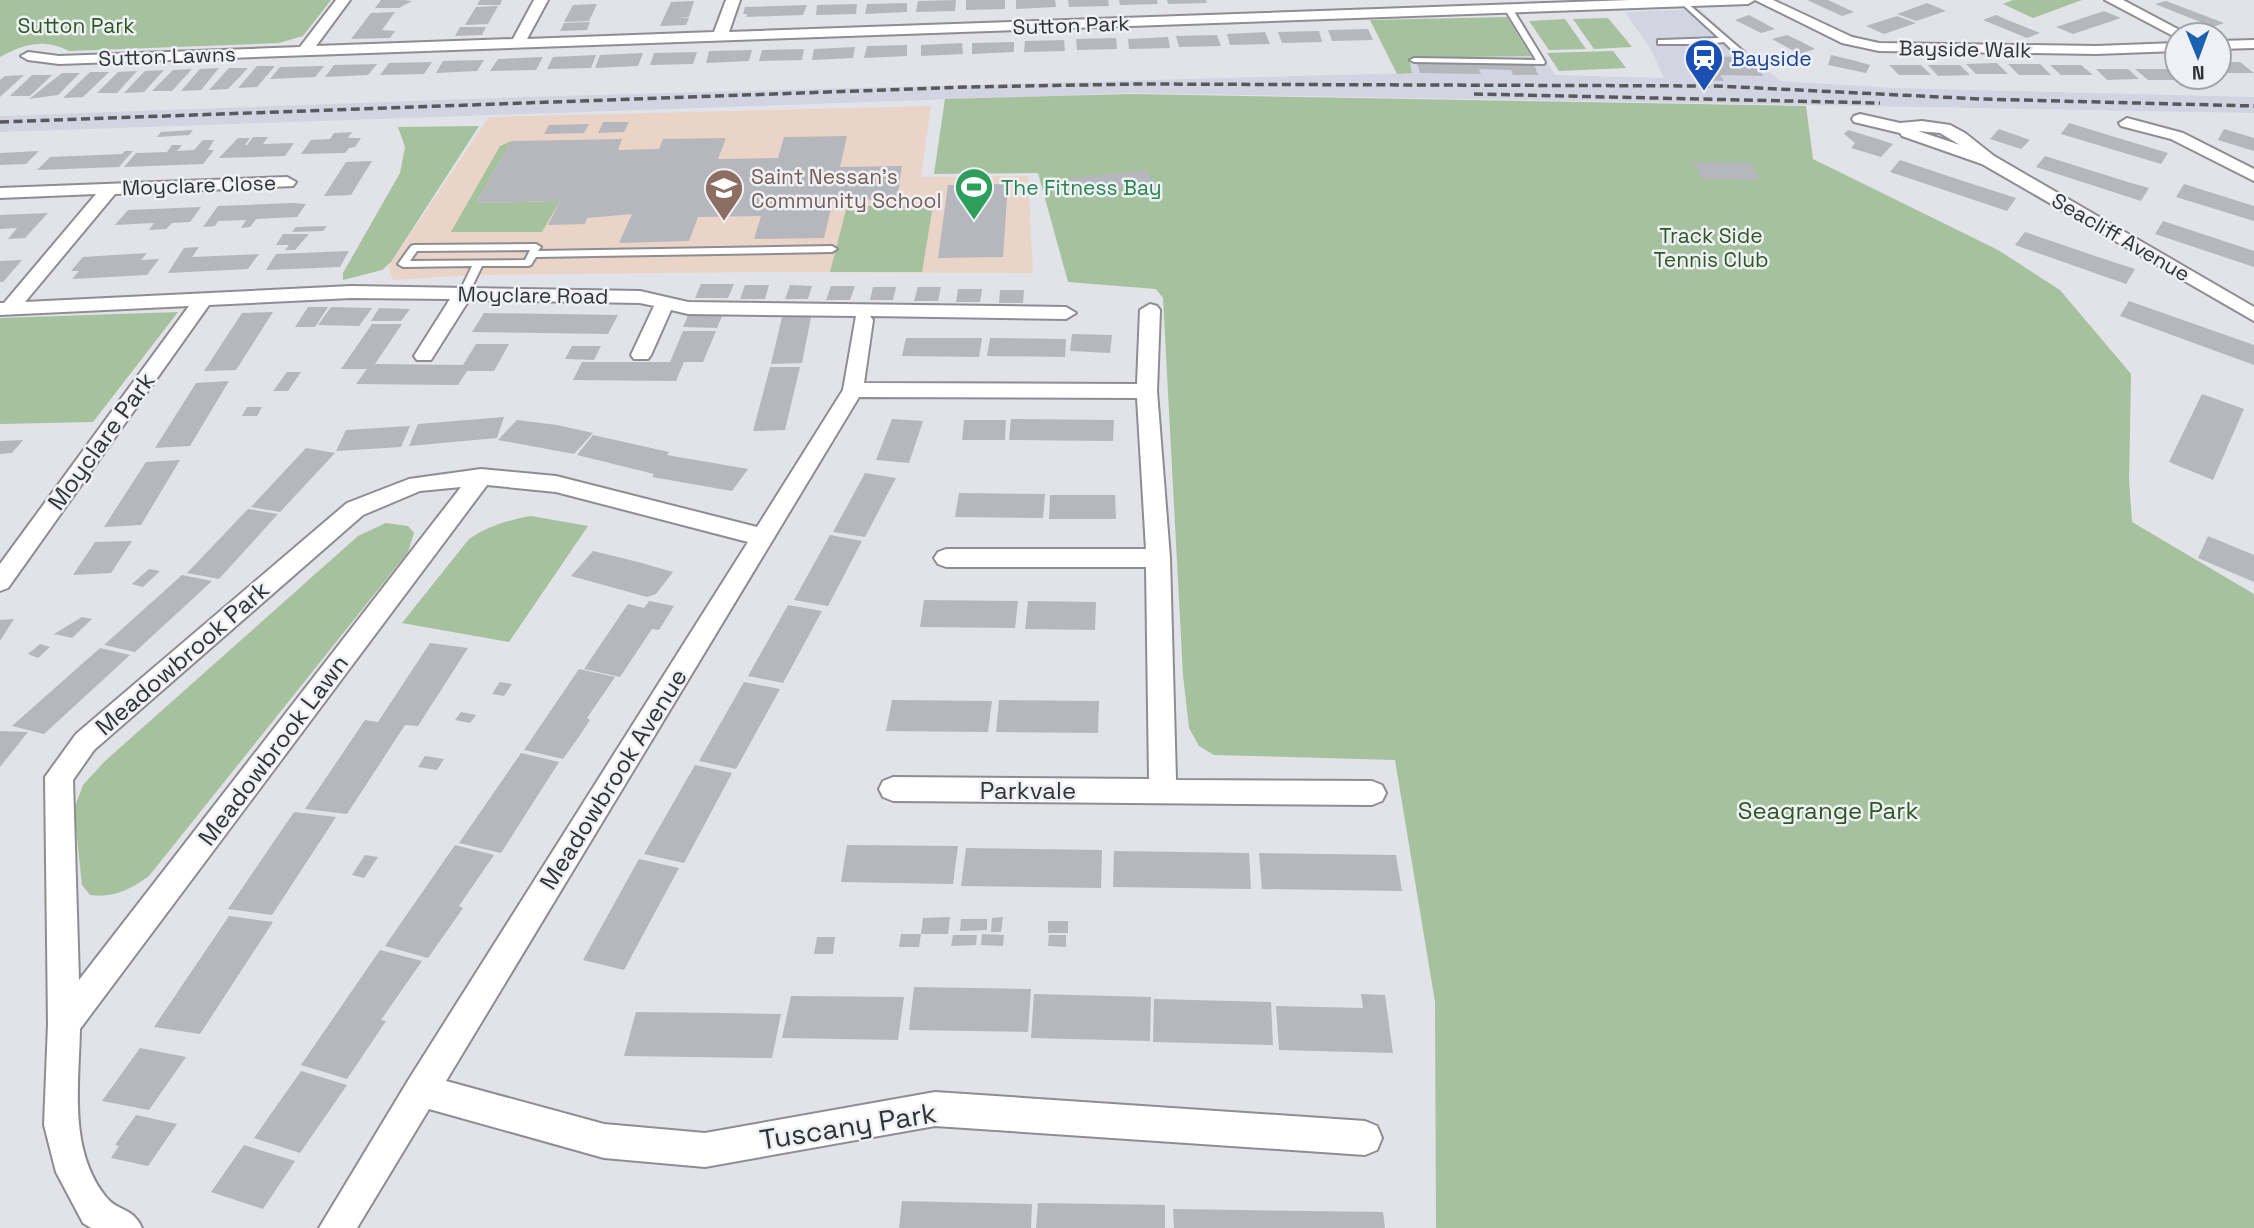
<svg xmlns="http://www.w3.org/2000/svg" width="2254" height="1228" viewBox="0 0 2254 1228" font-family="'Space Grotesk',sans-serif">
	<rect width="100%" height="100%" fill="#e2e2e9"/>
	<polygon fill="#d2d4e2" points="1699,9 1780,81 1894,88 2254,97 2254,113 1130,93 0,132 0,116 524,97 1412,73 1409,58 1531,56 1507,17 1518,16 1555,75 1664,78 1650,48 1625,12"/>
	<polygon fill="#ead4c8" points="931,106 921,177 1028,176 1033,273 762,272 471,275 393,280 388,267 489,117"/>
	<g fill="#a5c19e">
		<path d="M0 0H331L303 36 279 43 69 51C44 38 24 44 0 57Z"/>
		<polygon points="2013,0 2082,0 2033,18 2003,4"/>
		<polygon points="1507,17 1531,56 1409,58 1412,73 1397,74 1370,20"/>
		<polygon points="1608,18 1632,47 1594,49 1573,19"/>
		<polygon points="1565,19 1586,49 1549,50 1529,21"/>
		<polygon points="1613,51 1626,68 1559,71 1547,53"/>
		<polygon points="1132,94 1806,106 1813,159 1998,250 2060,290 2131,374 2129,480 2132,522 2254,594 2254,1228 1436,1228 1435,1002 1395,760 1214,755 1199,746 1189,728 1183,675 1163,298 1156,289 1068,282 1038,173 934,174 945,99"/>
		<polygon points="479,126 391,262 382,270 343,280 343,273 400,173 405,147 398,127"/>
		<polygon points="512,141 476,203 560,201 542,232 451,232 500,146"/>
		<polygon points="933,205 922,272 830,272 847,206"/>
		<polygon points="178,312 93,422 0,424 0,318"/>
		<path d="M531 516 588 526 509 642 402 623 469 539C489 526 508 520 531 516Z"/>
		<path d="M386 523 408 526 414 533 408 552 149 876C129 890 114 898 90 895L82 885 74 809 83 785 105 761 358 536Z"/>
	</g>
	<g fill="#b6b7bd">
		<polygon points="381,0 404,0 412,1 399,8 375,8"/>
		<polygon points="480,0 502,0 500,5 477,5"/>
		<polygon points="956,0 955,11 916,12 918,1"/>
		<polygon points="966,0 1005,0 1005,9 966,10"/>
		<polygon points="1016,0 1055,0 1056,7 1016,9"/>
		<polygon points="1068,0 1108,0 1109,6 1069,7"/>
		<polygon points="1119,0 1157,0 1158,4 1120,5"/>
		<polygon points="1167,0 1206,0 1207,3 1168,4"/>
		<polygon points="1807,0 1828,0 1854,12 1842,16"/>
		<polygon points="694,1 689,17 678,17 689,18 686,25 660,26 671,2"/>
		<polygon points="2166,1 2224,23 2213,27 2155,4"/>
		<polygon points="907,3 907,12 865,14 867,4"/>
		<polygon points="1927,3 1946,11 1916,21 1897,14"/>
		<polygon points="597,4 589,21 564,22 573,5"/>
		<polygon points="857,4 856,14 816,15 817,5"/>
		<polygon points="807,5 803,15 746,17 747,14 743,14 745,7"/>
		<polygon points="498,6 488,24 465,25 476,7"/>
		<polygon points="2104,11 2121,18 2073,34 2056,27"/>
		<polygon points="395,12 382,30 395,31 390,38 351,39 371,13"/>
		<polygon points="1749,15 1775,29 1761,33 1735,20"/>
		<polygon points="1996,15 2010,21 2040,33 2027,38 1983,20"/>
		<polygon points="1897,16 1916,23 1884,34 1866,26"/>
		<polygon points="590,22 587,30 560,31 564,23"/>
		<polygon points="460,27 486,27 482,35 455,36"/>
		<polygon points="1368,29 1373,40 1332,41 1328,30"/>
		<polygon points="1319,31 1322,42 1282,43 1278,32"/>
		<polygon points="1265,32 1270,44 1230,45 1227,34"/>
		<polygon points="1217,35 1221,46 1179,47 1176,36"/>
		<polygon points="1787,35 1802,42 1815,49 1799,54 1772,39"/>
		<polygon points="1168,37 1170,48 1129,49 1128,39"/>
		<polygon points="1116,38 1117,49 1077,50 1076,39"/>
		<polygon points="1064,40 1065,51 1024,52 1025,41"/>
		<polygon points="1014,42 1014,52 972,54 972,43"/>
		<polygon points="962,43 963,54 921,56 921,45"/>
		<polygon points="907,45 907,56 864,58 867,46"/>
		<polygon points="855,47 853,58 812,60 814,49"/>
		<polygon points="804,49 802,60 759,61 762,50"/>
		<polygon points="752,50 749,61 706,63 709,51"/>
		<polygon points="697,52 693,64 650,65 654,53"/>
		<polygon points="643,53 638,66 595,68 600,55"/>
		<polygon points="596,55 591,68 547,69 553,57"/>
		<polygon points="1698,55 1752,58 1763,76 1720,75 1724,81 1699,80 1685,56"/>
		<polygon points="1831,55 1852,60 1870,65 1866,73 1828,65"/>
		<polygon points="543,57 536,70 490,71 498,59"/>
		<polygon points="484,60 477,71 436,73 443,61"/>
		<polygon points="432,62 424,74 380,75 389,63"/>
		<polygon points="2219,62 2240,62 2254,73 2221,73"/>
		<polygon points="1417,63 1534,64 1538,75 1513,75 1511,70 1479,69 1481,74 1420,73"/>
		<polygon points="1997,63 2008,74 1976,74 1966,64"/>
		<polygon points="377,64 368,75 325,77 334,65"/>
		<polygon points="2008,64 2040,64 2051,75 2019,75"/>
		<polygon points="1889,65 1921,65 1931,75 1899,75"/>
		<polygon points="1928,65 1960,65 1970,75 1938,76"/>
		<polygon points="2050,65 2081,65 2093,75 2061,75"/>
		<polygon points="257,66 275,66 257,87 238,88"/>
		<polygon points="324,66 315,77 270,79 280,67"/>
		<polygon points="219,68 201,90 181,91 200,69"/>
		<polygon points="229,68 248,68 228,89 209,90"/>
		<polygon points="192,69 172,91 152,91 173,70"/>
		<polygon points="2096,69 2128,69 2139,79 2107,80"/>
		<polygon points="2135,69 2167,69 2180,80 2148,80"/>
		<polygon points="164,70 144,92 124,93 145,71"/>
		<polygon points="137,71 117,93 97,93 118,72"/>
		<polygon points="90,72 109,72 83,97 63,98"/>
		<polygon points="62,73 80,73 58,95 29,99"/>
		<polygon points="24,75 0,97 0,80 5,76"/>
		<polygon points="32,75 52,75 30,96 10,96"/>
		<polygon points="603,122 629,122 624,132 598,133"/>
		<polygon points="2069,123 2118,138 2168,153 2161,164 2061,134"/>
		<polygon points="589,124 584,133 544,134 549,125"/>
		<polygon points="1999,129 2016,135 2030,140 2021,149 1990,139"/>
		<polygon points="2224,129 2254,138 2254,151 2218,140"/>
		<polygon points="193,130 189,135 157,137 161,132"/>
		<polygon points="1848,130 1878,139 1893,144 1881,157 1851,148 1855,143 1844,134"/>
		<polygon points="352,132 348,138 361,138 355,147 349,148 345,153 301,154 311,140 330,139 334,133"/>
		<polygon points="847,136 840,167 902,166 897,199 833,200 824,238 754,239 761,216 698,217 689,241 619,243 632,214 587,218 585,224 548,225 560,201 476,203 512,141 622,139 618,150 659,149 663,139 726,138 718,159 778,158 784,137"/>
		<polygon points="253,137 268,137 263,144 294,143 285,156 219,158 238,138 250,138 245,145 247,145"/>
		<polygon points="203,140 214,140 208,150 214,150 203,164 124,167 136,153 167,152 172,145 182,145 177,151 194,150"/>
		<polygon points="39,151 26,164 0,165 0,153"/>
		<polygon points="125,151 133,151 119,167 37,170 50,157 122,154"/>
		<polygon points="2045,156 2131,183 2149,188 2141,201 2036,167"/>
		<polygon points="1900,160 1963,181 2016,198 2007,211 1890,172"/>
		<polygon points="372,161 351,195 324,196 346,162"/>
		<polygon points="1694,162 1750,163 1760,180 1702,179"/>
		<polygon points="1147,170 1153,184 1075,193 1070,178"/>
		<polygon points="1008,184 1003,257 938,258 948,185"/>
		<polygon points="2184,184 2254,206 2254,221 2176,197"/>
		<polygon points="293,203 306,204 297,217 256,219 250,227 241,228 246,220 218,221 215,226 203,227 218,206"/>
		<polygon points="201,207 190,222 172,223 166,229 149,230 154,223 115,225 128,210"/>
		<polygon points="48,213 25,238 8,239 17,228 0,229 0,215"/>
		<polygon points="2163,221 2254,251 2254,267 2155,234"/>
		<polygon points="327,226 323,231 292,232 296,227"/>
		<polygon points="2025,232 2098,257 2135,269 2126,284 2015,245"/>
		<polygon points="283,234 309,234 295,250 285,250 289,245 276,245"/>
		<polygon points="199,247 192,257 259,254 248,269 168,273 184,248"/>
		<polygon points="349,251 340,267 266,270 276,254"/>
		<polygon points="147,253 141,260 159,259 147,275 72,279 79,271 71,271 83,257"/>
		<polygon points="22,260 3,282 0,282 0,261"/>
		<polygon points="701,284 734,284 728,298 695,298"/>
		<polygon points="745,285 769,285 765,299 740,299"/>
		<polygon points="790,285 812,286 808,299 785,299"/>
		<polygon points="831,286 855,286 850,300 826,300"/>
		<polygon points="873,287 896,287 893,300 870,300"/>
		<polygon points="918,287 941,287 938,301 914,301"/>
		<polygon points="958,289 982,289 980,302 956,302"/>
		<polygon points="1000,290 1024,290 1023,303 999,303"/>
		<polygon points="2129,301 2254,345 2254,365 2120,316"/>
		<polygon points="308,307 328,307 315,327 295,327"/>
		<polygon points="331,307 372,308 359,326 318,325"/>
		<polygon points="379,308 410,309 401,321 371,321"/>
		<polygon points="273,312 236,370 204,371 242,313"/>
		<polygon points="484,313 618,315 608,334 472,332"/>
		<polygon points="689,313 723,314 717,328 683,327"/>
		<polygon points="782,317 811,317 802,363 771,364"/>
		<polygon points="372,324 402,324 375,364 463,365 476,344 509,344 494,371 467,371 458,385 356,384 367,369 341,369"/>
		<polygon points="683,331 716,331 703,362 684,362 676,381 573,380 582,362 670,362"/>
		<polygon points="1072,334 1112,335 1110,353 1070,351"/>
		<polygon points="906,338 982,338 979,357 902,356"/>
		<polygon points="990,338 1066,339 1065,357 987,356"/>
		<polygon points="572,346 601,346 594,360 565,359"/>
		<polygon points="770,367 800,367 785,430 753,431"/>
		<polygon points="287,372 301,372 288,391 273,391"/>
		<polygon points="229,381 190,446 155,448 196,383"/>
		<polygon points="2202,394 2244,409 2213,480 2169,462"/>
		<polygon points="247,407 262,407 257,416 242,416"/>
		<polygon points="504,417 497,438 409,446 418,424"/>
		<polygon points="892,419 923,421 909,463 876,460"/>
		<polygon points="1011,419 1114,420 1113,441 1009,440"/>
		<polygon points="517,420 557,425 593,433 574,454 498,440"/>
		<polygon points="964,420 1006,420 1005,440 962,440"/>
		<polygon points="410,426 401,447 336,451 346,430"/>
		<polygon points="593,435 669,452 667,455 748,469 732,491 652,477 654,474 577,455"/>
		<polygon points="23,440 12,453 0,454 0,441"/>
		<polygon points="306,448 335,453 280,512 251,507"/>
		<polygon points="180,460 141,525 104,527 146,462"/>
		<polygon points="865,473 896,478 865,537 833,532"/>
		<polygon points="959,493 1045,494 1043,518 955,517"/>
		<polygon points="1050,495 1115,495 1116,519 1049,519"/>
		<polygon points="248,509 278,514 219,579 187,573"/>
		<polygon points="830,535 862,541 828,606 794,600"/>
		<polygon points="2208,536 2254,555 2254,582 2198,558"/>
		<polygon points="132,541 111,573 73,575 95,542"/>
		<polygon points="593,551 638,562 673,572 656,594 647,597 571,576"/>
		<polygon points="149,569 160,571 143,587 132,584"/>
		<polygon points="182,575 212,581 135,652 104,645"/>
		<polygon points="924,600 1018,601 1015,628 920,627"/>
		<polygon points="649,601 674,606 659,630 652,629 620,677 584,669 628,604 644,608"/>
		<polygon points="1028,601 1096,602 1095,630 1025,629"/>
		<polygon points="788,605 822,611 783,683 748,676"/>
		<polygon points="82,617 92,619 72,638 54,634"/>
		<polygon points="14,619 0,641 0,620"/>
		<polygon points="430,643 468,648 418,726 405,725 347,814 305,809 365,720 378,722"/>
		<polygon points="40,644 50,647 38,658 28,654"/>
		<polygon points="100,648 130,655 44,734 12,726"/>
		<polygon points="579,669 615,677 587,718 590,720 578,738 563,759 524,750"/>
		<polygon points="500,682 512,684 504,696 492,694"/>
		<polygon points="744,682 780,689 736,769 699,761"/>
		<polygon points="892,700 992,701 988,732 886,731"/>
		<polygon points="999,700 1099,701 1098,733 996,732"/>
		<polygon points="461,712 476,715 470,723 455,720"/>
		<polygon points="0,731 28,732 0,767"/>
		<polygon points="521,753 559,762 501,853 459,843"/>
		<polygon points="425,756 444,759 437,770 418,767"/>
		<polygon points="695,765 732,773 684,863 644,854"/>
		<polygon points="294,812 336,817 272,915 228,909"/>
		<polygon points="455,845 494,855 459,906 463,908 428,958 385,946"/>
		<polygon points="847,845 958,846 953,884 841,882"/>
		<polygon points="966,848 1102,850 1101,888 961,886"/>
		<polygon points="1114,851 1249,853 1251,889 1113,887"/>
		<polygon points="1259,853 1396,855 1402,891 1262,889"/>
		<polygon points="365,855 378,857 364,878 352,875"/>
		<polygon points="639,859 679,868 624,970 583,960"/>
		<polygon points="229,916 273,922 200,1034 154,1027"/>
		<polygon points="950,917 948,934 921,934 923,918"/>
		<polygon points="1003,917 1001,932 991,932 992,918"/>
		<polygon points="961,919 987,919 987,930 960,931"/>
		<rect x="1048" y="921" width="20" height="12"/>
		<polygon points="901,934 921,934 919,947 899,947"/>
		<polygon points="982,934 1004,935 1003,946 981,945"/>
		<polygon points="953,935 977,935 976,945 951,946"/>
		<polygon points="1049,935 1066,935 1066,947 1048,946"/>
		<polygon points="817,937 835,937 833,954 814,954"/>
		<polygon points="380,950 422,961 381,1020 386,1021 347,1079 301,1065"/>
		<polygon points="914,987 1031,989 1028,1032 909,1030"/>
		<polygon points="1034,994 1151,997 1150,1041 1031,1038"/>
		<polygon points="1361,994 1385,995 1393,1053 1279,1050 1276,1006 1363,1008"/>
		<polygon points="791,996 904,997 898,1040 782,1038"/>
		<polygon points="1154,999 1271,1002 1273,1045 1153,1042"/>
		<polygon points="636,1012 726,1013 781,1014 772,1058 624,1056"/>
		<polygon points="140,1048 186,1057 149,1110 102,1101"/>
		<polygon points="301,1071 347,1085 300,1153 254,1138"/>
		<polygon points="136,1115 177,1124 148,1166 111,1158 119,1146 115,1145"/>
		<polygon points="244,1145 295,1161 263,1209 211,1192"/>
		<polygon points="902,1201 1032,1204 1031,1228 899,1228"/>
		<polygon points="1038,1203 1165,1205 1165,1228 1036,1228"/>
		<polygon points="1173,1209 1383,1212 1385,1228 1174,1228"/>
	</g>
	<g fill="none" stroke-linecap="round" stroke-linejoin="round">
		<g stroke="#8d8d93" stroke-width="4">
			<g id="lane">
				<polygon points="1682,2 1686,2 1744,52 1744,56 1738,56 1724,42 1706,44 1658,44 1658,40 1661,40 1719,38 1682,4"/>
				<polygon points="1508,6 1512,8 1545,62 1544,64 1414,62 1410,60 1414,58 1536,60 1504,8"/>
				<path d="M536 244 541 247 538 251 832 246 837 249 832 252 536 257 531 265 528 266H482L469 293 464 296 459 293 472 266 403 267 398 264 411 246 414 245ZM530 250 525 260 410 261 417 251Z"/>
			</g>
		</g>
		<g stroke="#8d8d93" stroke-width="4">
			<g id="street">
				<polygon points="336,0 350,0 316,46 513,39 534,0 548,0 527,39 714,32 726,0 740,0 729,32 1630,0 1755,0 1748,4 59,64 28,60 21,56 28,52 59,56 300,47"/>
				<polygon points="1755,0 1773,0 1852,37 1879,43 2096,46 2177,43 2177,51 2096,54 1879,51 1842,43"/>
				<polygon points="2105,0 2123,0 2189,35 2177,35 2177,38"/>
				<polygon points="2254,40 2254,48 2219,49 2219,41"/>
				<path d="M1860 114 1900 123 1922 121 1950 125 1965 133 1994 156 2254 307V321L1982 164 1902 136 1900 133 1854 122 1852 119 1854 116ZM1918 131 1940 133 1960 145Z"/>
				<polygon points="2127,118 2183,133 2254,169 2254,181 2171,139 2121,126 2119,123"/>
				<path d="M287 177 296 182 293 186 115 194 25 302 351 286 640 291 688 302 1066 307 1076 313 1066 319 870 316 873 320 864 383 1137 384 1140 310 1150 304 1157 306 1160 310 1157 391 1170 558 1176 780 1372 781 1382 785 1386 793 1382 801 1372 805 893 801 883 797 879 789 883 781 893 777 1149 779 1146 567H946L938 564 934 558 938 552 946 549H1146L1137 398 859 397 446 1081 604 1124 705 1133 935 1092 1365 1121 1377 1126 1382 1138 1377 1150 1365 1155 935 1126 705 1167 604 1158 429 1109 357 1228H319L409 1079 748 542 556 492 487 485 80 1029C79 1084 68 1150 106 1197 118 1212 133 1207 142 1228H91L83 1223 56 1172 44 1125 48 1024 45 777 76 734 347 503 409 479 481 469 556 476 757 527 843 390 856 316 688 314 671 310 651 355 648 359H634L631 355 654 306 640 303 469 300 431 360H417L414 356 450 299 351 298 209 305 8 588 0 591V564L189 306 0 315V303H4L96 194 0 198V188ZM461 487 79 980 73 780 94 750 363 515 420 491Z"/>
			</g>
		</g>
		<use href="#lane" fill="#fff" fill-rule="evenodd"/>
		<use href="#street" fill="#fff" fill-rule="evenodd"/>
		<g stroke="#59595c" stroke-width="3.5" stroke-dasharray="9 4.5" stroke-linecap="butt">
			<polyline points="1474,94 1880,103"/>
			<polyline points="0,122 966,87 1140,84 1717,86 1980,99 2254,106"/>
		</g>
	</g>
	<defs>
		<g id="station-pin" transform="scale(2.0125)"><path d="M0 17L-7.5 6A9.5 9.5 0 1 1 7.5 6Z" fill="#1a4fb4" stroke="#eff0f6"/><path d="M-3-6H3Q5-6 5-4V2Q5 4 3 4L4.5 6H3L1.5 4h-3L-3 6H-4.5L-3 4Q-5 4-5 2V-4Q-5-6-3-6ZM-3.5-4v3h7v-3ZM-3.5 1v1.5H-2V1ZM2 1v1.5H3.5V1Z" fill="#fff"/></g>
		<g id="stadium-pin" transform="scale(2.0125)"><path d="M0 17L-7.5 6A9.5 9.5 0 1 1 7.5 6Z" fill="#2e9e5b" stroke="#eff0f6"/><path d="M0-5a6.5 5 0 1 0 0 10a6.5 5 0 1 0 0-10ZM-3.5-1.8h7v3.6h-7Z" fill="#fff"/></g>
		<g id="school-pin" transform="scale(2.0125)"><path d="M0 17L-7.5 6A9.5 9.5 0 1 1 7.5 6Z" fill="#8d6e63" stroke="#eff0f6"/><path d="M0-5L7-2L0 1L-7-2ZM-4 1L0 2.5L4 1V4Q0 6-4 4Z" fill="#fff"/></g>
	</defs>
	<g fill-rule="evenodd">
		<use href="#station-pin" x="1704" y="58"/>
		<use href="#stadium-pin" x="974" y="187"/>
		<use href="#school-pin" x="724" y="188"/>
	</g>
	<g text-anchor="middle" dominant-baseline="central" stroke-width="5" stroke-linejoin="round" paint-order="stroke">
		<g font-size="21" fill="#2c591f" stroke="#eff0f6">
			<text x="76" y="25">Sutton Park</text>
			<text x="1711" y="235">Track Side<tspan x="1711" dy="24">Tennis Club</tspan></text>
		</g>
		<g font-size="21" fill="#323335" stroke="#eff0f6">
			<text transform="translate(1071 25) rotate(-2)">Sutton Park</text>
			<text transform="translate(1965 49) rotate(1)">Bayside Walk</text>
			<text transform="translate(167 56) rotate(-2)">Sutton Lawns</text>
			<text transform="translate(199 185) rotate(-2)">Moyclare Close</text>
			<text transform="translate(2121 237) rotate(30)">Seacliff Avenue</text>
			<text transform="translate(533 295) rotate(1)">Moyclare Road</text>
		</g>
		<g font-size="21" fill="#164399" stroke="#eff0f6" text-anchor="start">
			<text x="1731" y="58">Bayside</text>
		</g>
		<g font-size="21" fill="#785e54" stroke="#eff0f6" text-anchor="start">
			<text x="751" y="176">Saint Nessan's<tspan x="751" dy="24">Community School</tspan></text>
		</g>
		<g font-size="21" fill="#27864d" stroke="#eff0f6" text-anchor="start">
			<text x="1001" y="187">The Fitness Bay</text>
		</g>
		<g font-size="24" fill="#323335" stroke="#eff0f6">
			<text transform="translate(101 441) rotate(-54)">Moyclare Park</text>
			<text transform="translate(182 658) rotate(-41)">Meadowbrook Park</text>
			<text transform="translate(273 750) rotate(-53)">Meadowbrook Lawn</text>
			<text transform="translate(613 779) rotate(-58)">Meadowbrook Avenue</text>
			<text x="1028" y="790">Parkvale</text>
		</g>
		<g font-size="24" fill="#2c591f" stroke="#eff0f6">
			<text x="1828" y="810">Seagrange Park</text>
		</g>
		<g font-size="28" fill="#323335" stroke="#eff0f6">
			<text transform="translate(848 1126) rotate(-9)">Tuscany Park</text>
		</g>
	</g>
	<g transform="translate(2198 56) rotate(179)"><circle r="33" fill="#eff0f6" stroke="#a3a4a9" stroke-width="2"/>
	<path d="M0-5L12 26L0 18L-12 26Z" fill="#1b61b1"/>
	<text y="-10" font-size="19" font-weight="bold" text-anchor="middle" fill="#323335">N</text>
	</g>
</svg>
